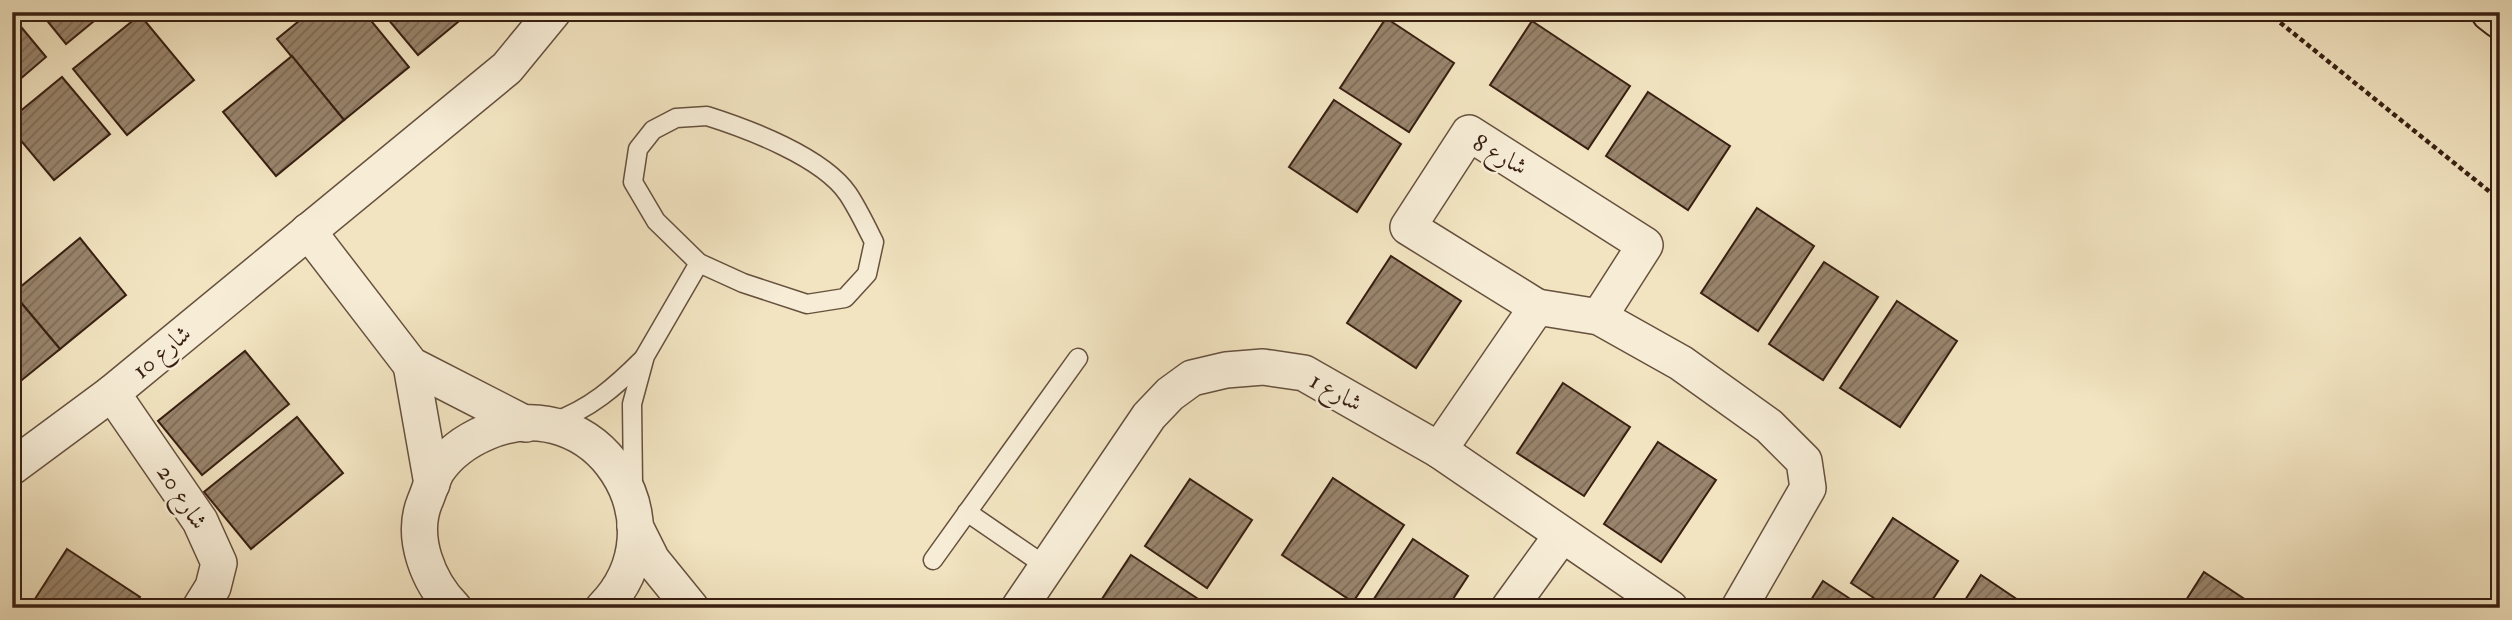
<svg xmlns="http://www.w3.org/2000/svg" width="2512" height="620" viewBox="0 0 2512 620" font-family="'IM FELL Double Pica',Amiri,serif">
	<defs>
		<pattern id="building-hatch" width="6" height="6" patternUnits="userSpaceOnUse" patternTransform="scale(1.75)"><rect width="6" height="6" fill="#99856d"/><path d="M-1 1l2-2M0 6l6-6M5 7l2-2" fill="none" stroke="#7e6c58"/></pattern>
	</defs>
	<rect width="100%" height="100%" fill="#f2e4c1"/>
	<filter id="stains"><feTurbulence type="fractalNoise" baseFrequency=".00286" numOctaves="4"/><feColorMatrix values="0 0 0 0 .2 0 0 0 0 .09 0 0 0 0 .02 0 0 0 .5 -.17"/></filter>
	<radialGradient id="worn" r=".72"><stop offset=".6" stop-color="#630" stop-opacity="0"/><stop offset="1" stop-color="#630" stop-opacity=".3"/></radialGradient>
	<g fill="url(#building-hatch)" stroke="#381f12" stroke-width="2">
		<polygon points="40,12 105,12 66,44"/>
		<polygon points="310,12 364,12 409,67 344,120 277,39"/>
		<polygon points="382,12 470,12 418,55"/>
		<polygon points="140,15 194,80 127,135 73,69"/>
		<polygon points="12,16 46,57 12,86"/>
		<polygon points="1386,18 1454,63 1409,132 1340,88"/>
		<polygon points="1532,21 1630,86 1588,149 1490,85"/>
		<polygon points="292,56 344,120 276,176 223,112"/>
		<polygon points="62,77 110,134 54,180 12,130 12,118"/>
		<polygon points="1648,92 1730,146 1688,210 1606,156"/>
		<polygon points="1334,100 1401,144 1357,212 1289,167"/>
		<polygon points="1757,208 1814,246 1758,331 1701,293"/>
		<polygon points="80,238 126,295 60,349 13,293"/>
		<polygon points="1391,256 1461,301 1416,368 1347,323"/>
		<polygon points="1824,262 1878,297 1823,380 1769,344"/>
		<polygon points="12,292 60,349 12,388"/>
		<polygon points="1897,301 1957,341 1900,427 1840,388"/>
		<polygon points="245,351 289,404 202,475 158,421"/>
		<polygon points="1563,383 1630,427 1584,496 1517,453"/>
		<polygon points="297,417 343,473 251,549 204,492"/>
		<polygon points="1658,442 1716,480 1661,562 1604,524"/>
		<polygon points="1333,478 1404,525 1353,602 1282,555"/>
		<polygon points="1190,479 1252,520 1207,588 1145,546"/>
		<polygon points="1893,518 1958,561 1927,608 1889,608 1851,583"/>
		<polygon points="1413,539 1468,576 1447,608 1368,608"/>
		<polygon points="67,549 140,597 133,608 41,608 33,602"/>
		<polygon points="1131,555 1212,608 1096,608"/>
		<polygon points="2204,572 2258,608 2181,608"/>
		<polygon points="1981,575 2030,608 1960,608"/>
		<polygon points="1823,581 1864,608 1806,608"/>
	</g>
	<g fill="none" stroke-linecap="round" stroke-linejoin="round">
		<g stroke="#66503e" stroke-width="21">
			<g id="lane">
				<path d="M707 116C748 129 823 157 848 194 858 209 866 226 874 242L867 274 845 298 807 304 743 283 699 263 656 221 633 182 638 149 653 130 676 118Z"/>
				<path d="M553 422C590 409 615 387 643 359"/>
				<polyline points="633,485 632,404 645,356 699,263"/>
				<polyline points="967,512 1047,567"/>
				<polyline points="933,560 1078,358"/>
			</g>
		</g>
		<g stroke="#66503e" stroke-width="38">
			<g id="street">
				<polyline points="308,231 411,365 526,424"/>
				<polyline points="1537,307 1408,227 1469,133 1645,245 1599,317"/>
				<polyline points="411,365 432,484"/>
				<polyline points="112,393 200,521 219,563 213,587 200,608"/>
				<polyline points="1439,450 1537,307 1599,317 1681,363 1769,426 1804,461 1808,488 1739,608"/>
				<polyline points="12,467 112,393 507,68 553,12"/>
				<polyline points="635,526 652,560 691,608"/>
				<path d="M454 608C428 582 410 537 425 501 429 492 432 480 437 471 449 453 468 440 487 432 596 386 686 524 603 608"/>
				<polyline points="1019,608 1149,416 1170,394 1192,378 1226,370 1263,367 1304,373 1439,450 1670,608"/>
				<polyline points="1509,608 1562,535"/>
			</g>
		</g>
		<g stroke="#381f12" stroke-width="42">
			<polyline id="highway" points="2491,12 2500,19"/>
		</g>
		<polyline stroke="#381f12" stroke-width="4.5" stroke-dasharray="5 3.5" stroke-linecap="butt" points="2267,12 2500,200"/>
		<use href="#lane" stroke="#f7edd7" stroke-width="18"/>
		<use href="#street" stroke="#f7edd7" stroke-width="35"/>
		<use href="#highway" stroke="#f2e4c1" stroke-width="38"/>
	</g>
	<g text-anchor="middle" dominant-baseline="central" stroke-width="5" stroke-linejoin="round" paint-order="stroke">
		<g font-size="24" fill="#381f12" stroke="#f7edd7">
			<text transform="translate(1500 155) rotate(29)">شارع 8</text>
			<text transform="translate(162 352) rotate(-40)">شارع 10</text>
			<text transform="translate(1336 392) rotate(29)">شارع 1</text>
			<text transform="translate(182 497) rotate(57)">شارع 20</text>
		</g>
	</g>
	<rect width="2512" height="620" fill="none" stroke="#f2e4c1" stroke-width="42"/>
	<rect x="14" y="14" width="2484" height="592" fill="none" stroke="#381f12" stroke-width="3.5"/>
	<rect x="21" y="21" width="2470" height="578" fill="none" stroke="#381f12" stroke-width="2"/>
	<rect width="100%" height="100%" filter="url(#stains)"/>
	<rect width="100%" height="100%" fill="url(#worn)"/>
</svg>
